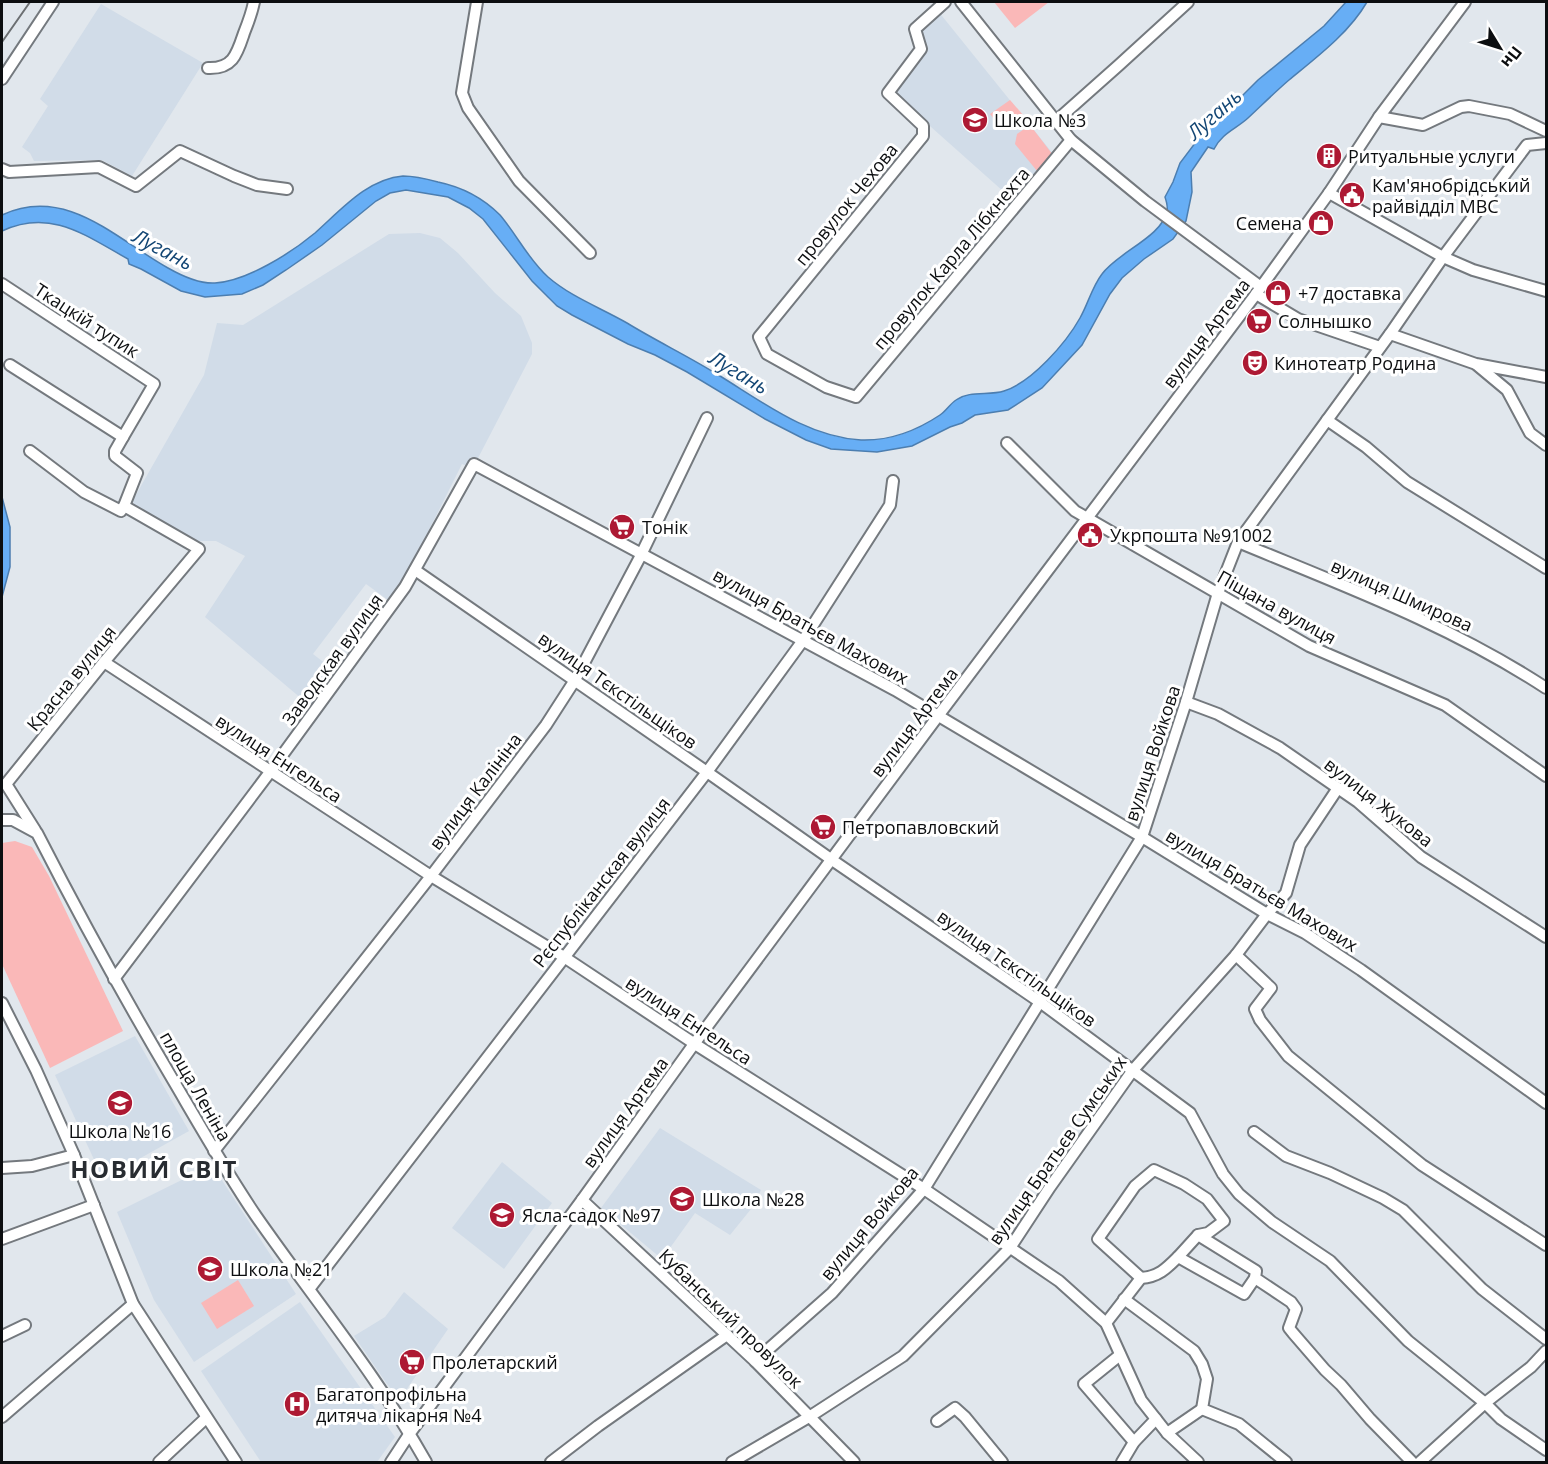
<svg xmlns="http://www.w3.org/2000/svg" width="1548" height="1464" viewBox="0 0 1548 1464" font-family="'Open Sans',sans-serif">
	<rect width="100%" height="100%" fill="#e1e7ed"/>
	<g fill="#d1dce8">
		<polygon points="101,4 203,63 132,176 102,160 34,161 30,153 22,147 48,106 40,99"/>
		<polygon points="934,6 1054,155 1013,200 885,86 915,50 910,27 913,22"/>
		<polygon points="420,233 440,238 458,253 495,293 521,316 532,343 532,354 477,460 471,457 467,466 462,464 405,578 388,600 366,584 313,654 335,671 309,705 205,617 245,556 216,541 197,541 134,507 133,500 204,375 217,323 243,325 389,234"/>
		<polygon points="135,1036 189,1131 103,1179 55,1075"/>
		<polygon points="660,1128 761,1190 751,1209 730,1235 695,1213 662,1259 601,1208"/>
		<polygon points="502,1162 552,1203 504,1269 452,1228"/>
		<polygon points="212,1165 296,1294 194,1362 154,1300 117,1212"/>
		<polygon points="404,1292 448,1329 400,1399 387,1384 354,1336 385,1317"/>
		<polygon points="300,1302 395,1437 377,1462 261,1462 201,1371"/>
	</g>
	<g fill="#fab8b8">
		<polygon points="994,2 1049,2 1015,28"/>
		<polygon points="1010,100 1024,116 1009,127 999,125 990,114"/>
		<polygon points="1030,125 1053,155 1037,171 1015,144 1017,134"/>
		<polygon points="15,841 32,847 49,876 123,1031 50,1068 2,964 2,843"/>
		<polygon points="238,1280 254,1306 217,1329 201,1303"/>
	</g>
	<g fill="#67aef5" stroke="#4c7eb0" stroke-width="1.5">
		<path d="M1346 2H1367C1349 33 1317 57 1289 80 1275 92 1262 105 1248 118 1236 129 1222 133 1214 149L1208 147 1191 172 1192 192 1186 221 1173 239 1144 259 1122 278 1110 294 1082 345 1042 388 1008 410 975 415 962 423 950 427 912 446 877 452 831 449 806 440 765 419 687 372 655 355 628 344 572 315 557 306 532 281 483 219 469 208 448 197 406 190 390 193 376 201 322 245 286 270 263 285 242 294 205 297 181 291 141 269 129 264 128 259C86 236 51 208 2 231V215C66 185 116 239 168 268 182 276 199 284 215 283 247 281 291 253 315 233 341 210 367 179 403 176 415 176 427 179 438 182 462 187 483 198 500 215 517 235 528 259 548 277 571 297 601 308 627 323 658 342 690 357 720 376 764 403 808 437 861 440 891 441 916 431 940 415 946 411 950 404 956 400 970 390 989 396 1004 391 1032 382 1066 343 1080 318 1088 304 1092 287 1102 274 1118 252 1162 237 1167 211 1168 207 1166 200 1165 197L1173 182 1180 163 1217 114 1232 106 1258 80 1324 26Z"/>
		<polygon points="2,497 10,527 10,567 2,597"/>
	</g>
	<g fill="none" stroke-linecap="round" stroke-linejoin="round">
		<g stroke="#74797e" stroke-width="14">
			<g id="minor">
				<polyline points="477,2 462,93 468,108 519,181 590,253"/>
				<polyline points="945,2 915,29 921,49 888,93 923,126 923,136 759,337 767,354 826,387 856,397 1071,140"/>
				<polyline points="961,2 1071,140 1145,201 1261,287"/>
				<path d="M208 68C233 69 237 54 244 33 248 23 252 12 254 2"/>
				<polyline points="2,79 53,2"/>
				<polyline points="1379,117 1423,125 1461,107 1469,106 1510,114 1546,131"/>
				<polyline points="1056,121 1119,65 1188,2"/>
				<polyline points="2,169 9,172 99,167 136,186 180,151 234,176 257,185 287,189"/>
				<polyline points="1329,193 1443,257 1473,270 1546,291"/>
				<polyline points="2,284 154,384 123,437 10,365"/>
				<polyline points="1256,294 1298,319 1380,347"/>
				<polyline points="1390,334 1476,364 1546,377"/>
				<polyline points="1477,365 1507,390 1530,433 1546,445"/>
				<polyline points="1327,420 1366,447 1407,482 1546,568"/>
				<polyline points="123,437 115,451 115,456 137,473 124,506"/>
				<polyline points="1007,443 1075,511 1309,646 1445,705 1546,776"/>
				<polyline points="30,451 84,492 121,511 124,506 199,549 104,662 6,784 35,830"/>
				<path d="M1238 542C1344 586 1450 625 1546 688"/>
				<polyline points="415,570 707,772 835,862 1040,1002 1190,1113 1223,1174 1239,1194 1272,1222 1330,1261 1408,1341 1485,1403 1501,1419 1546,1450"/>
				<polyline points="104,662 431,876 564,957 698,1046 924,1189 1059,1281 1106,1323 1141,1400 1167,1433 1198,1462"/>
				<polyline points="1186,702 1218,714 1280,748 1358,802 1421,857 1546,937"/>
				<path d="M2 820H13L37 833C80 917 125 999 173 1080 200 1126 226 1172 256 1216 313 1298 377 1375 426 1462"/>
				<polyline points="1236,955 1271,988 1255,1009 1260,1020 1288,1056 1422,1165 1546,1245"/>
				<polyline points="114,979 270,772 405,587 474,464 895,690 1142,837 1267,914 1305,933 1361,970 1546,1103"/>
				<polyline points="2,1003 36,1070 74,1155 133,1304 236,1462"/>
				<polyline points="1254,1132 1286,1156 1330,1173 1383,1198 1403,1210 1482,1289 1546,1339"/>
				<polyline points="214,1151 431,876 546,725 575,680 639,559 707,418"/>
				<polyline points="2,1168 32,1166 74,1155"/>
				<polyline points="582,1200 755,1361 854,1462"/>
				<polyline points="2,1239 94,1205"/>
				<polyline points="1178,1257 1198,1235"/>
				<polyline points="1141,1278 1098,1239 1135,1186 1154,1170 1184,1184 1207,1199 1224,1221 1208,1233 1198,1235 1256,1271 1255,1278 1291,1302 1296,1309 1289,1328 1293,1333 1325,1370 1341,1385 1370,1419 1412,1462"/>
				<polyline points="310,1288 707,772 804,639 890,505 893,481"/>
				<polyline points="1124,1299 1194,1351 1202,1364 1207,1379 1202,1409 1239,1424 1286,1462"/>
				<path d="M1106 1323 1141 1278C1158 1277 1166 1269 1178 1257L1244 1294 1255 1278"/>
				<polyline points="2,1336 25,1325"/>
				<polyline points="1120,1355 1084,1384 1134,1442"/>
				<polyline points="755,1361 832,1293 924,1189 1142,837 1186,702 1218,593 1238,542 1390,334 1443,257 1527,145 1546,143"/>
				<polyline points="2,1417 133,1304"/>
				<polyline points="937,1421 955,1408 965,1417 1002,1462"/>
				<polyline points="1167,1433 1202,1409"/>
				<polyline points="159,1462 206,1418"/>
				<polyline points="391,1462 410,1433 582,1200 694,1044 938,716 1253,298 1329,193 1379,117 1465,2"/>
				<polyline points="551,1462 598,1426 727,1335"/>
				<polyline points="732,1462 809,1417 903,1356 1010,1248 1050,1187 1133,1070 1236,955 1267,914 1286,893 1300,845 1338,788"/>
				<polyline points="1122,1462 1134,1442 1156,1419"/>
				<polyline points="1420,1462 1485,1403 1531,1367 1546,1351"/>
			</g>
		</g>
		<use href="#minor" stroke="#fff" stroke-width="10"/>
		<polyline stroke="#6b6f72" stroke-width="2" points="2,42 30,2"/>
	</g>
	<defs>
		<g id="school-disc" transform="scale(1.35)"><circle r="9.5" fill="#ad1933" stroke="#fff"/><path d="M0-5L7-2L0 1L-7-2ZM-4 1L0 2.5L4 1V4Q0 6-4 4Z" fill="#fff"/></g>
		<g id="building-disc" transform="scale(1.35)"><circle r="9.5" fill="#ad1933" stroke="#fff"/><path d="M-4-6H4V6H1V3H-1V6H-4ZM-2.5-4.3h1.7v1.8h-1.7ZM.8-4.3h1.7v1.8H.8ZM-2.5-1h1.7V.8h-1.7ZM.8-1h1.7V.8H.8Z" fill="#fff"/></g>
		<g id="civic-disc" transform="scale(1.35)"><circle r="9.5" fill="#ad1933" stroke="#fff"/><path d="M-.6-6.5H3V-4.5H.6V-3L4-1V1h2V6H-6V1h2V-1L-.6-3ZM-1.2 2.5V6h2.4V2.5Z" fill="#fff"/></g>
		<g id="shop-disc" transform="scale(1.35)"><circle r="9.5" fill="#ad1933" stroke="#fff"/><path d="M-5-2.5h2.3a2.7 3.5 0 0 1 5.4 0H5L5.5 6h-11ZM-1.5-2.5h3a1.5 2.3 0 0 0-3 0Z" fill="#fff"/></g>
		<g id="supermarket-disc" transform="scale(1.35)"><circle r="9.5" fill="#ad1933" stroke="#fff"/><path d="M-6-5.5h2.5l.6 2H6L4.5 2H-2.5L-4.4-4H-6ZM-1.5 3.2a1.3 1.3 0 1 0 .1 0ZM3 3.2a1.3 1.3 0 1 0 .1 0Z" fill="#fff"/></g>
		<g id="theatre-disc" transform="scale(1.35)"><circle r="9.5" fill="#ad1933" stroke="#fff"/><path d="M-5-5.5Q0-4 5-5.5V0Q5 5 0 6Q-5 5-5 0ZM-3.3-2.5H-1v1.5H-3.3ZM1-2.5H3.3v1.5H1ZM-2.8 1Q0 5.5 2.8 1Z" fill="#fff"/></g>
		<g id="hospital-disc" transform="scale(1.35)"><circle r="9.5" fill="#ad1933" stroke="#fff"/><path d="M-5-5h3v3.5h4V-5h3V5h-3V1.5h-4V5h-3Z" fill="#fff"/></g>
	</defs>
	<g fill-rule="evenodd">
		<use href="#school-disc" x="975" y="120"/>
		<use href="#building-disc" x="1329" y="156"/>
		<use href="#civic-disc" x="1352" y="195"/>
		<use href="#shop-disc" x="1321" y="223"/>
		<use href="#shop-disc" x="1278" y="293"/>
		<use href="#supermarket-disc" x="1259" y="321"/>
		<use href="#theatre-disc" x="1255" y="363"/>
		<use href="#supermarket-disc" x="622" y="527"/>
		<use href="#civic-disc" x="1090" y="535"/>
		<use href="#supermarket-disc" x="823" y="827"/>
		<use href="#school-disc" x="120" y="1103"/>
		<use href="#school-disc" x="682" y="1199"/>
		<use href="#school-disc" x="502" y="1215"/>
		<use href="#school-disc" x="210" y="1269"/>
		<use href="#supermarket-disc" x="412" y="1362"/>
		<use href="#hospital-disc" x="297" y="1404"/>
	</g>
	<g text-anchor="middle" dominant-baseline="central" stroke-width="6" stroke-linejoin="round" paint-order="stroke">
		<g font-size="18" fill="#0c0e10" stroke="#fff" text-anchor="start">
			<text x="994" y="120">Школа №3</text>
			<text x="1348" y="156">Ритуальные услуги</text>
			<text x="1372" y="185">Кам'янобрідський<tspan x="1372" dy="21">райвідділ МВС</tspan></text>
			<text x="1302" y="223" text-anchor="end">Семена</text>
			<text x="1298" y="293">+7 доставка</text>
			<text x="1278" y="321">Солнышко</text>
			<text x="1274" y="363">Кинотеатр Родина</text>
			<text x="642" y="527">Тонік</text>
			<text x="1110" y="535">Укрпошта №91002</text>
			<text x="842" y="827">Петропавловский</text>
			<text x="120" y="1131" text-anchor="middle">Школа №16</text>
			<text x="702" y="1199">Школа №28</text>
			<text x="522" y="1215">Ясла-садок №97</text>
			<text x="230" y="1269">Школа №21</text>
			<text x="432" y="1362">Пролетарский</text>
			<text x="316" y="1394">Багатопрофільна<tspan x="316" dy="21">дитяча лікарня №4</tspan></text>
		</g>
		<g font-size="18" fill="#0c0e10" stroke="#fff">
			<text transform="translate(846 204) rotate(-51)">провулок Чехова</text>
			<text transform="translate(951 258) rotate(-50)">провулок Карла Лібкнехта</text>
			<text transform="translate(87 320) rotate(33)">Ткацкій тупик</text>
			<text transform="translate(1206 333) rotate(-53)">вулиця Артема</text>
			<text transform="translate(1402 595) rotate(24)">вулиця Шмирова</text>
			<text transform="translate(1277 607) rotate(29)">Піщана вулиця</text>
			<text transform="translate(811 626) rotate(29)">вулиця Братьєв Махових</text>
			<text transform="translate(332 659) rotate(-54)">Заводская вулиця</text>
			<text transform="translate(71 678) rotate(-51)">Красна вулиця</text>
			<text transform="translate(618 690) rotate(35)">вулиця Тєкстільщіков</text>
			<text transform="translate(914 722) rotate(-53)">вулиця Артема</text>
			<text transform="translate(1152 753) rotate(-72)">вулиця Войкова</text>
			<text transform="translate(279 758) rotate(33)">вулиця Енгельса</text>
			<text transform="translate(475 791) rotate(-53)">вулиця Калініна</text>
			<text transform="translate(1379 802) rotate(38)">вулиця Жукова</text>
			<text transform="translate(601 882) rotate(-52)">Рєспубліканская вулиця</text>
			<text transform="translate(1262 890) rotate(31)">вулиця Братьєв Махових</text>
			<text transform="translate(1017 968) rotate(35)">вулиця Тєкстільщіков</text>
			<text transform="translate(689 1020) rotate(33)">вулиця Енгельса</text>
			<text transform="translate(196 1086) rotate(60)">площа Леніна</text>
			<text transform="translate(625 1112) rotate(-54)">вулиця Артема</text>
			<text transform="translate(1057 1150) rotate(-55)">вулиця Братьєв Сумських</text>
			<text transform="translate(869 1223) rotate(-50)">вулиця Войкова</text>
			<text transform="translate(731 1318) rotate(44)">Кубанський провулок</text>
		</g>
		<g font-size="20" font-style="italic" fill="#134674" stroke="#fff">
			<text transform="translate(1214 114) rotate(-41)">Лугань</text>
			<text transform="translate(163 249) rotate(28)">Лугань</text>
			<text transform="translate(739 372) rotate(31)">Лугань</text>
		</g>
		<g font-size="24" font-weight="bold" letter-spacing="1.5" fill="#282c31" stroke="#fff">
			<text x="154" y="1168">НОВИЙ СВІТ</text>
		</g>
	</g>
	<rect width="1548" height="1464" fill="none" stroke="#0c0e10" stroke-width="6"/>
	<g transform="translate(1500 48) rotate(128)" stroke="#ffffff" stroke-width="4.5" paint-order="stroke">
	<path d="M0-4.5L10 22L0 15L-10 22Z" fill="#0c0e10"/>
	<text y="-9" font-size="16" font-weight="bold" text-anchor="middle" fill="#0c0e10">Пн</text>
	</g>
</svg>
